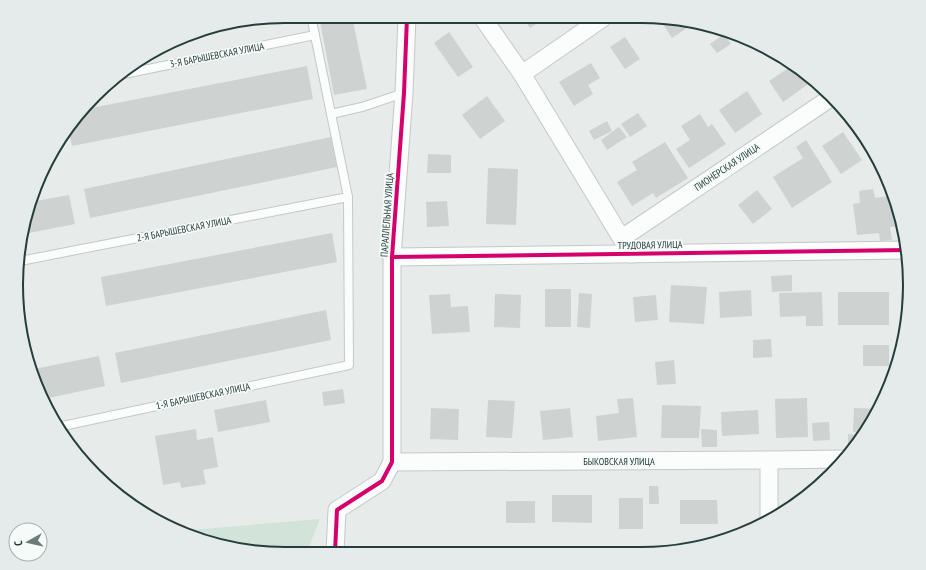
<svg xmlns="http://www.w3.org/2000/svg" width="926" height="570" viewBox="0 0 926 570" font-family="'PT Sans Narrow',sans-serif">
	<rect width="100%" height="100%" fill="#e7ecea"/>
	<polygon fill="#d2e3da" points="320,519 307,552 250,552 182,534 178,531"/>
	<g fill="#ced3d2">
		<polygon points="319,16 358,16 353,21 367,89 334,95"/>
		<polygon points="280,17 280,18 185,37 199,30"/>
		<polygon points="523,17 545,18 530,28"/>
		<polygon points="659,18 676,18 694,23 672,38"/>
		<polygon points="449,32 473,67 458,77 434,43"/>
		<polygon points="724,34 731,44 717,53 710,44"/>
		<polygon points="625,37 640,59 625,69 610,47"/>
		<polygon points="591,63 600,78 588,85 593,94 574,106 559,82"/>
		<polygon points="793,65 805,71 814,80 783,102 769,81"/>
		<polygon points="307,66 313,99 72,146 68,128 86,109"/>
		<polygon points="747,91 762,114 735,133 719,110"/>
		<polygon points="487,96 505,121 480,139 462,115"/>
		<polygon points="638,113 647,126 630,137 621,124"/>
		<polygon points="700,114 708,127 712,124 726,144 689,168 676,149 690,140 681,126"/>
		<polygon points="607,121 612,131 594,140 589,131"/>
		<polygon points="619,127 627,137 607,150 601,140"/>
		<polygon points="843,132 862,160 841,174 822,146"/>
		<polygon points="331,137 337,167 90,218 84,189"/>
		<polygon points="806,140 832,182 792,208 773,177 803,158 796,147"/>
		<polygon points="665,142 688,178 656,198 653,193 632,206 617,182 637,170 632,162"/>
		<polygon points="428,154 451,155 451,173 427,173"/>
		<polygon points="488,168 518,169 516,225 486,224"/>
		<polygon points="873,189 875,198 894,195 896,198 902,226 890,227 892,240 880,241 879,233 857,235 853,204 860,203 859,191"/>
		<polygon points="757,190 772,209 753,224 738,205"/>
		<polygon points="69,195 75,224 24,234 30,202"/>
		<polygon points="447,201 449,226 427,227 426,202"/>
		<polygon points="332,233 337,262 106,306 101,277"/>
		<polygon points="792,275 792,291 772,292 771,276"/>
		<polygon points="671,285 707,287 704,324 669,322"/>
		<rect x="545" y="289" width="26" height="38"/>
		<polygon points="751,290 752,316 720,318 719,292"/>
		<polygon points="822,292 823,326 806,326 806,316 780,317 779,293"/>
		<rect x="838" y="292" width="51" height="33"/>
		<polygon points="579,293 592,294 590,328 577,327"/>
		<polygon points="450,294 451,307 468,306 470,332 432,334 429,295"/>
		<polygon points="495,294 521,295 520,328 494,327"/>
		<polygon points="901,294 909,294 909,302 905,327 901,327"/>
		<polygon points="656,295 658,320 635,322 633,297"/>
		<polygon points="326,310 331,340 121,383 115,353"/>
		<polygon points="771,339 772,357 753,358 753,340"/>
		<rect x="863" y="345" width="26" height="21"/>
		<polygon points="99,356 105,386 44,399 38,387 34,369"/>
		<polygon points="674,360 676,384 657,385 655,362"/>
		<polygon points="343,389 345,403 324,406 322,392"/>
		<polygon points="633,398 637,437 598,441 596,416 619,413 617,399"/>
		<polygon points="807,398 808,437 776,438 775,399"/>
		<polygon points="266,400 270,422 218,432 214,410"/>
		<polygon points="488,400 515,401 512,438 486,437"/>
		<polygon points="662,405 701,406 699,438 661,438"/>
		<polygon points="431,408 459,409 458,440 430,439"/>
		<polygon points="570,408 573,437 543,440 540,411"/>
		<polygon points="854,408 879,409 865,433 853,432"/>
		<polygon points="758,410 759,434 722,436 721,412"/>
		<polygon points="829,422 830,440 813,441 812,423"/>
		<polygon points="196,429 197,440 213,437 218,467 203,470 206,484 181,488 180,482 163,485 155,436"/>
		<polygon points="701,429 717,430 717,447 702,447"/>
		<polygon points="848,434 862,435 855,447 848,447"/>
		<polygon points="649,486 658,486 659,504 649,504"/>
		<polygon points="552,495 592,495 592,523 552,522"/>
		<rect x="619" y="498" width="24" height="31"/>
		<polygon points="680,500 717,500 718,524 680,524"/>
		<rect x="506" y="501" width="29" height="22"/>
	</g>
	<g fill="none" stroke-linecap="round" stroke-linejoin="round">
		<g stroke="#c4c9c7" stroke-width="10">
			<g id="service">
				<polyline points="119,75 315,35"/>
				<polyline points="331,114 362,107 404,93"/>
				<polyline points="20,261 348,197"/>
				<polyline points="58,427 349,365 348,197 311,16"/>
			</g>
		</g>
		<g stroke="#c4c9c7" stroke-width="19">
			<g id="minor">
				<polyline points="482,17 522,74 631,254"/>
				<polyline points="522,74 603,18"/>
				<polyline points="622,238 832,97"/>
				<polyline points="392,257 908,250"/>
				<polyline points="769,460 769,521"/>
				<polyline points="392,462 769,460 845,459"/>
				<polyline points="335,552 337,510 382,481 392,462 392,257 404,93 407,17"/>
			</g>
		</g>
		<use href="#service" stroke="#fbfcfc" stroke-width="8"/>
		<use href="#minor" stroke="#fbfcfc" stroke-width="17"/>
		<g stroke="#f6faf9" stroke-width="6">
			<g id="cycleway">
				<polyline points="392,257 908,250"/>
				<polyline points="335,552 337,510 382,481 392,462 392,257 404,93 407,17"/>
			</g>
		</g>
		<use href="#cycleway" stroke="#d6006c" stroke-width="4"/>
	</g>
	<g text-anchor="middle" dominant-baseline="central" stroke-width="3.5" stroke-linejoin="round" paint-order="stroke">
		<g font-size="10" fill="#263e3b" stroke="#f6faf9">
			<text transform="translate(217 55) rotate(-11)">3-Я БАРЫШЕВСКАЯ УЛИЦА</text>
			<text transform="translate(727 167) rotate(-34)">ПИОНЕРСКАЯ УЛИЦА</text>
			<text transform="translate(387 215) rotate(-86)">ПАРАЛЛЕЛЬНАЯ УЛИЦА</text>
			<text transform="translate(184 229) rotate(-11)">2-Я БАРЫШЕВСКАЯ УЛИЦА</text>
			<text transform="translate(650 245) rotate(-1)">ТРУДОВАЯ УЛИЦА</text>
			<text transform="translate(203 396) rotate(-12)">1-Я БАРЫШЕВСКАЯ УЛИЦА</text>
			<text x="619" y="461">БЫКОВСКАЯ УЛИЦА</text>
		</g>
	</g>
	<path d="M0 0H926V570H0ZM285 23H641A262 262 0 0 1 903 285V285A262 262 0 0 1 641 547H285A262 262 0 0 1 23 285V285A262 262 0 0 1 285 23Z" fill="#e5ebea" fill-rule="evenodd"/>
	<path fill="none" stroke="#263e3b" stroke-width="2" d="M285 23H641A262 262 0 0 1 903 285V285A262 262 0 0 1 641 547H285A262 262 0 0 1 23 285V285A262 262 0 0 1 285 23Z"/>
	<g transform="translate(28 542) rotate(262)"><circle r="19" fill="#f6faf9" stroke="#a3afad"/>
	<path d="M0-3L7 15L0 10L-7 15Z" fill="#6a7b78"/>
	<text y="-6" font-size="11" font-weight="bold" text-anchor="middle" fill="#263e3b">С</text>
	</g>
</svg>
